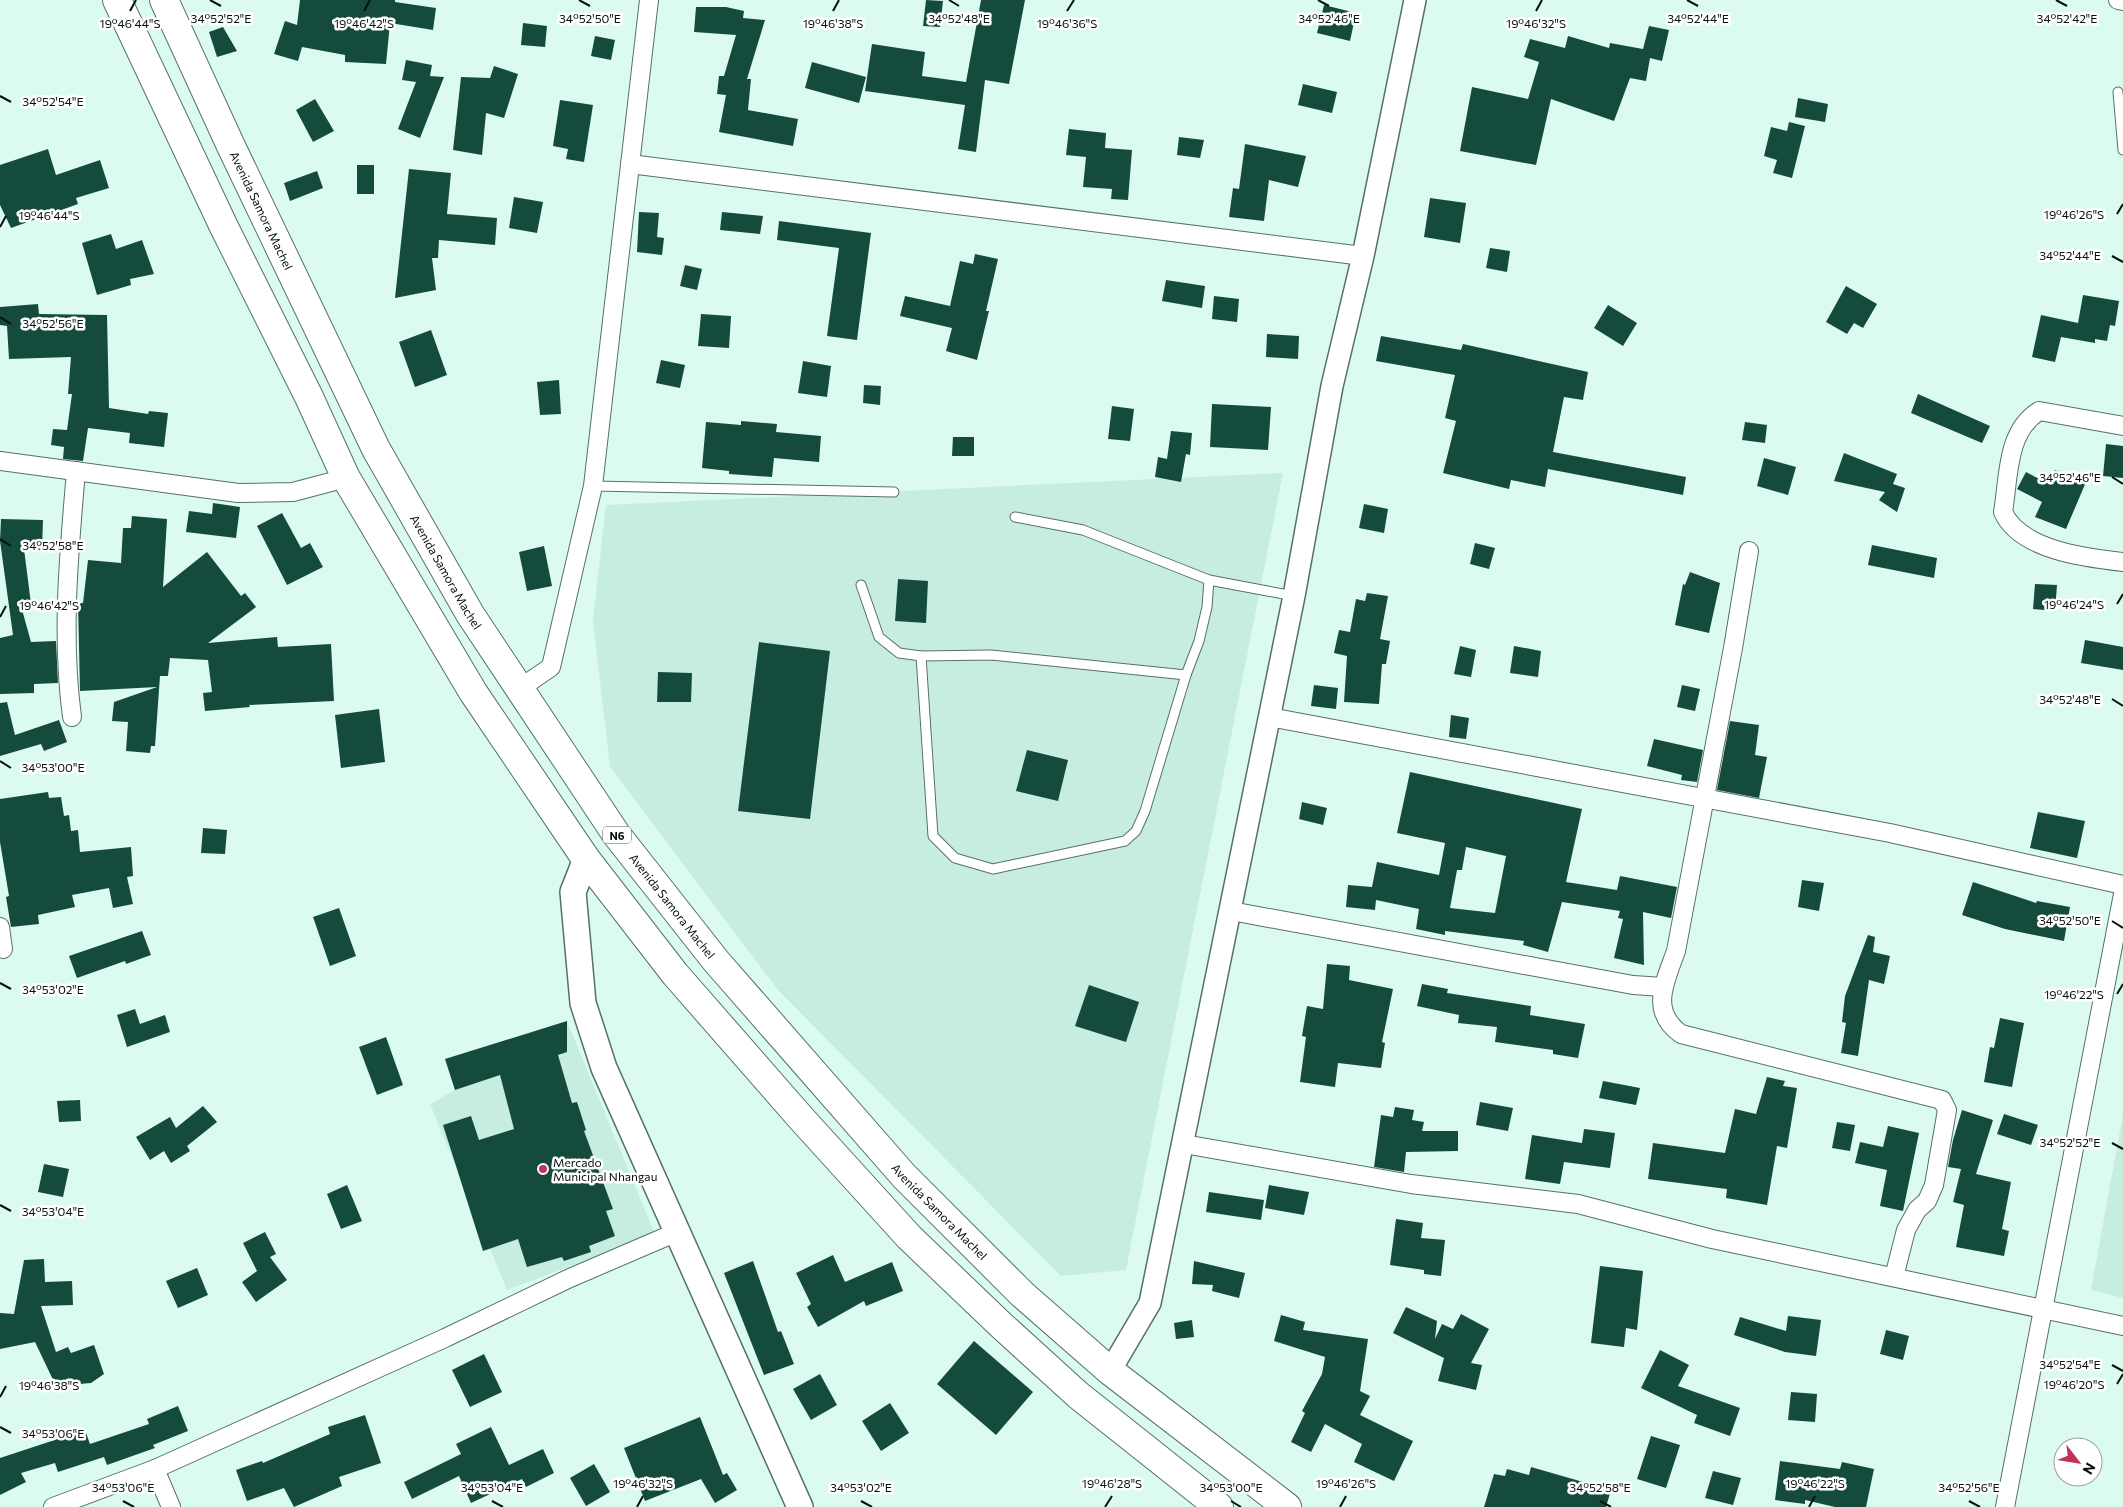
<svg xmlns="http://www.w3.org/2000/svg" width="2123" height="1507" viewBox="0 0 2123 1507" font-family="Commissioner,sans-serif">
	<rect width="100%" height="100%" fill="#dcfbf0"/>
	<g fill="#c7ede1">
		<polygon points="1283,473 1126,1270 1061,1276 778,990 610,767 593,621 606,505"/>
		<polygon points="567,1021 655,1234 507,1290 430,1104 455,1090 445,1059"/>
		<polygon points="2123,1114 2123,1298 2091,1290"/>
	</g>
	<g fill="#154b3d" fill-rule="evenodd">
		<polygon points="300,0 395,0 395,2 436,8 433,30 390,23 386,64 345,62 345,55 302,47 298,61 274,54 285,21 297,25"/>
		<polygon points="926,0 943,1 940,27 923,26"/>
		<polygon points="981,0 1025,0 1009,84 985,80 976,152 958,149 965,105 865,91 872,44 925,52 922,76 966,82"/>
		<polygon points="1324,5 1356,13 1350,41 1317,33"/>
		<polygon points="696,7 726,7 744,11 743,18 765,20 747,79 751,79 748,110 798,119 793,146 719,132 726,95 717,94 719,76 724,76 736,35 694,32"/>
		<polygon points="523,23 547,26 545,47 521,45"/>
		<polygon points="1649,26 1669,30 1662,61 1650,58 1646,81 1630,78 1614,121 1551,99 1536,165 1460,151 1472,87 1528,99 1539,62 1524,57 1530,39 1565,48 1568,36 1609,48 1610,43 1643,49"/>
		<polygon points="223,27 237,51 217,57 209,32"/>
		<polygon points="595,36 615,40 611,60 591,56"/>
		<polygon points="406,60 432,65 430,76 444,77 420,138 398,129 416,82 402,80"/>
		<polygon points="812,62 866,77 859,103 805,88"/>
		<polygon points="494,66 518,74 504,118 486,113 482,155 453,150 461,77 490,78"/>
		<polygon points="1303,84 1337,92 1332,113 1298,105"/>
		<polygon points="1798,98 1828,104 1825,122 1795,117"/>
		<polygon points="315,99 334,131 313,142 296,110"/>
		<polygon points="560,100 593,105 584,162 566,159 568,149 553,146"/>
		<polygon points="1789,122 1805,126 1792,178 1773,173 1777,160 1764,156 1771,127 1787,131"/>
		<polygon points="1069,129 1106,133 1105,148 1132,150 1128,200 1111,199 1112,189 1083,187 1086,157 1066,155"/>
		<polygon points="1179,137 1204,140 1200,158 1177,155"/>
		<polygon points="1245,144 1306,156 1298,187 1269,180 1264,221 1229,217 1233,188 1239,189"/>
		<polygon points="48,149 56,175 100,160 109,188 76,198 78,204 11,228 0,205 0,165"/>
		<rect x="357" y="165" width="17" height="29"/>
		<polygon points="409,169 451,173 447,214 497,218 495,245 439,240 438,258 432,258 436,290 395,298"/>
		<polygon points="317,171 323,188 290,201 284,183"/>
		<polygon points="514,197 543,202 537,233 509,228"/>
		<polygon points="1430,198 1466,203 1460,243 1424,237"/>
		<polygon points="639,212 659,213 657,237 664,238 662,255 637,252"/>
		<polygon points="722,212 763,216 760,234 720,230"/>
		<polygon points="779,221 871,233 857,340 827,336 839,248 777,240"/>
		<polygon points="111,234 116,249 142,240 154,274 130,279 131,285 97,295 82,243"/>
		<polygon points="1490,248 1510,251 1507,272 1486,268"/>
		<polygon points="975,254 998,259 986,311 989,311 977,360 946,351 952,328 900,316 905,296 950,306 960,261 973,264"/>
		<polygon points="685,265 702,269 697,290 680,286"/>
		<polygon points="1166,280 1205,286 1202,308 1162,301"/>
		<polygon points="1846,286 1877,304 1863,328 1854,323 1847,334 1826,322"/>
		<polygon points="2083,295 2119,301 2115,326 2110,325 2107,341 2095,339 2095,343 2061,337 2055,362 2032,357 2041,315 2078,323"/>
		<polygon points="1214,296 1239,299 1237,322 1212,319"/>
		<polygon points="38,304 39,314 107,315 109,408 148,414 149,411 168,413 164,447 129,443 130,433 88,428 83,461 63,459 64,447 51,445 53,429 67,430 72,394 68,394 71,357 9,359 7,326 0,325 0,307"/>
		<polygon points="1608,305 1637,323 1623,346 1594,328"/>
		<polygon points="701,314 731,316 729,348 698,346"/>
		<polygon points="431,330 447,375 415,387 399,342"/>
		<polygon points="1267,334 1299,336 1298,359 1266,357"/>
		<polygon points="1381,336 1461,350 1463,344 1588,372 1583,400 1564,397 1553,452 1686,477 1683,495 1548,469 1545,487 1511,480 1509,489 1443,473 1456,421 1445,418 1455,375 1376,361"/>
		<polygon points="661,360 685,365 680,388 656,383"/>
		<polygon points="803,361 831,366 827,397 798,393"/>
		<polygon points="559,380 561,414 540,415 537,382"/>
		<polygon points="864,385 881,386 880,405 863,403"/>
		<polygon points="1918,394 1990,426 1982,443 1911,413"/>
		<polygon points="1212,404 1271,407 1268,450 1210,447"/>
		<polygon points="1112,406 1134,409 1130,441 1108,439"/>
		<polygon points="741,421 777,424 776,432 821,436 819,462 774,458 772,477 729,474 729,471 702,468 706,422 741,425"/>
		<polygon points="1745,422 1767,425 1765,443 1742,440"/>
		<polygon points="1171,431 1192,433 1190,455 1186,454 1181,482 1155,477 1158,457 1167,459"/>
		<polygon points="953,437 974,437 974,456 952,456"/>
		<polygon points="2106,444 2123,446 2123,478 2103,476"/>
		<polygon points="1844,453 1897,474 1893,484 1905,488 1897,512 1879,500 1885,492 1834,481"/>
		<polygon points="1764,458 1796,467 1788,495 1757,486"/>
		<polygon points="2055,470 2086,482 2066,529 2035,517 2042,502 2017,489 2026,472 2049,484"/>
		<polygon points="213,503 240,507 236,538 186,532 189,511 212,514"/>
		<polygon points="1364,504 1388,509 1384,533 1359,528"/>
		<polygon points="282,513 301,548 310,543 323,567 287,585 257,526"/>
		<polygon points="132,516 167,519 163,587 207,552 241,596 245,593 256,607 208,643 277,637 278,647 331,644 334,701 249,705 250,707 205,711 203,693 212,692 208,660 170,658 168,676 160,676 155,746 151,746 150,753 126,751 128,722 112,721 114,702 157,687 80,691 78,603 83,603 88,560 121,563 123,528 131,528"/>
		<polygon points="1,519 43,520 42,550 24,549 31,604 21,606 31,642 56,641 58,683 34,684 34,693 0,694 0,638 13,635 0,541"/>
		<polygon points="1475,543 1495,548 1489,569 1470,564"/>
		<polygon points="1872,545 1937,558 1934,578 1868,565"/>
		<polygon points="544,546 552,586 527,591 519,552"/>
		<polygon points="1690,572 1720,583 1709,633 1675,625 1683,584 1685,585"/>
		<polygon points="898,579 928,581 926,623 895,621"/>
		<polygon points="2035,584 2057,585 2055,611 2033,609"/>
		<polygon points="1367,593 1388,596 1380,639 1390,641 1386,664 1382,664 1379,704 1344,702 1347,656 1334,653 1339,630 1350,632 1356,599 1365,601"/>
		<polygon points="2085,640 2123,647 2123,670 2081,663"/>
		<polygon points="759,642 830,651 810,819 738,811"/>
		<polygon points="1460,646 1476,650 1471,677 1454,674"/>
		<polygon points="1514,646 1541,651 1538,677 1510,673"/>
		<polygon points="658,672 692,673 691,702 657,702"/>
		<polygon points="1314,685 1338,688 1336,709 1311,706"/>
		<polygon points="1682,685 1700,689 1695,711 1677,707"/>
		<polygon points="7,702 15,735 59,720 67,742 44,751 41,744 0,756 0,703"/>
		<polygon points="379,709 385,762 341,768 335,715"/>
		<polygon points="1451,715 1469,718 1466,739 1449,737"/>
		<polygon points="1730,721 1759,725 1755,755 1767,757 1759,798 1717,790"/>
		<polygon points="1654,739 1703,750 1697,782 1681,780 1682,775 1647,766"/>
		<polygon points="1027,750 1068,760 1058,801 1016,791"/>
		<path d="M1410 772 1582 809 1566 882 1617 890 1620 876 1677 887 1671 918 1643 912 1644 965 1614 958 1623 919 1618 918 1620 911 1562 902 1548 952 1523 945 1524 941 1445 931V935L1416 929 1419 909 1376 900 1375 910 1346 907 1348 885 1372 887 1377 862 1439 875 1445 843 1397 833ZM1466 847 1506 856 1495 913 1450 908 1457 870H1462Z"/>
		<polygon points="48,792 49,798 61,797 64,816 69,815 71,831 78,830 80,852 131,847 133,876 127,877 133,904 113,908 109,888 72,895 75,907 38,915 39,924 11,927 6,897 9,896 0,842 0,799"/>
		<polygon points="1302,802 1327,808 1323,825 1299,819"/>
		<polygon points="2038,812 2085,821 2077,858 2030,848"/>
		<polygon points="203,828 227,830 225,854 201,853"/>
		<polygon points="1802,880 1824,883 1819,911 1798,907"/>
		<polygon points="1973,882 2036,903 2037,901 2070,907 2064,941 2005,929 1962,915"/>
		<polygon points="339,908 356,956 330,966 313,917"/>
		<polygon points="142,931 151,955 126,964 125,961 77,978 69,956"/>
		<polygon points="1868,935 1875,937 1873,952 1890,956 1884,984 1869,980 1858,1056 1841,1053 1846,1023 1842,1022 1845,996"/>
		<polygon points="1327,964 1350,966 1349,980 1393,989 1382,1042 1385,1043 1381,1068 1338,1063 1335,1087 1300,1082 1306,1037 1302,1036 1307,1006 1323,1009"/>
		<polygon points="1422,984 1448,989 1447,993 1531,1006 1530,1015 1585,1024 1578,1058 1553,1054 1553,1050 1495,1042 1497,1027 1458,1023 1459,1015 1417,1006"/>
		<polygon points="1089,985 1139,1002 1126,1042 1075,1026"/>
		<polygon points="135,1009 140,1024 165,1015 170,1032 127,1047 117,1015"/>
		<polygon points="2000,1018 2024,1023 2012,1087 1984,1082 1990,1047 1994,1048"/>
		<polygon points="567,1021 567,1052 558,1055 572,1103 577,1102 586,1130 584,1131 613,1209 606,1211 615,1236 589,1246 591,1252 564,1261 562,1257 527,1267 518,1239 483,1251 443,1125 471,1116 479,1140 514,1129 500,1075 455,1090 445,1059"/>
		<polygon points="386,1037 403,1085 377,1095 359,1047"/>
		<polygon points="1767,1077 1785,1081 1783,1086 1797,1088 1787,1148 1777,1146 1767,1205 1726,1198 1727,1189 1648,1179 1653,1143 1725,1153 1735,1109 1756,1114"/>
		<polygon points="1603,1081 1640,1088 1636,1105 1599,1098"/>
		<polygon points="80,1100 81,1121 59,1122 57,1101"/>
		<polygon points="1480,1102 1513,1108 1508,1131 1476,1125"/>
		<polygon points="203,1106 217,1122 187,1146 190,1151 171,1163 164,1151 150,1160 136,1137 170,1117 176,1128"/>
		<polygon points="1395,1107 1414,1110 1412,1120 1424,1122 1422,1131 1458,1131 1458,1151 1406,1152 1404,1172 1374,1167 1381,1115 1393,1117"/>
		<polygon points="1962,1110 1993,1120 1976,1174 2011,1182 2002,1229 2009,1231 2004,1256 1956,1247 1964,1205 1953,1202 1961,1169 1948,1167 1953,1140"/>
		<polygon points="2004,1114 2038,1125 2031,1145 1997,1134"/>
		<polygon points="1837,1122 1855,1125 1850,1151 1832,1148"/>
		<polygon points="1888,1126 1919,1133 1903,1211 1880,1206 1887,1170 1855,1163 1860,1142 1883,1147"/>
		<polygon points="1584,1129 1615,1133 1610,1168 1564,1162 1560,1184 1525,1179 1532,1135 1582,1143"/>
		<polygon points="44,1164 69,1169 63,1197 38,1192"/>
		<polygon points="347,1185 362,1221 341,1229 327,1194"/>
		<polygon points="1269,1185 1309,1192 1304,1215 1265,1208"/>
		<polygon points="1209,1192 1264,1200 1261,1220 1206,1212"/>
		<polygon points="1396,1219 1423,1223 1421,1238 1445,1240 1441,1276 1424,1274 1424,1270 1390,1265"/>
		<polygon points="265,1232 276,1254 270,1257 287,1280 256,1302 242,1282 257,1271 243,1243"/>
		<polygon points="833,1255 845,1282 892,1262 903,1291 866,1306 864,1301 818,1327 807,1307 811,1304 796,1273"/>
		<polygon points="44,1259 45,1282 72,1281 73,1305 41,1306 56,1352 68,1347 71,1353 94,1345 104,1374 91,1383 56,1386 35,1342 0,1349 0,1313 14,1314 24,1260"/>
		<polygon points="753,1261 778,1332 781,1331 794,1364 764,1375 724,1273"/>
		<polygon points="1194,1261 1245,1273 1239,1298 1212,1291 1213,1285 1192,1284"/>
		<polygon points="1600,1266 1643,1271 1637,1330 1626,1328 1624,1347 1591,1343"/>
		<polygon points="197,1268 208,1295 178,1308 166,1281"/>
		<polygon points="1406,1307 1437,1321 1435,1339 1442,1324 1453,1329 1461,1314 1489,1329 1471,1363 1482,1365 1476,1390 1438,1381 1444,1358 1393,1333"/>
		<polygon points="1281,1315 1305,1322 1303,1330 1368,1339 1360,1391 1370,1396 1360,1415 1413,1441 1394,1481 1354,1462 1362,1444 1325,1424 1311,1452 1291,1442 1305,1413 1302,1411 1322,1374 1325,1357 1274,1341"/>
		<polygon points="1788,1316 1821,1320 1816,1356 1785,1352 1734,1335 1740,1317 1786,1331"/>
		<polygon points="1192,1320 1194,1337 1176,1339 1174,1323"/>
		<polygon points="1886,1330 1909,1336 1903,1360 1880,1354"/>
		<polygon points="974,1341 1033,1392 996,1435 937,1384"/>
		<polygon points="1660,1350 1689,1365 1678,1386 1740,1408 1730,1436 1694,1423 1697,1415 1641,1388"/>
		<polygon points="484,1354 502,1392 470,1407 452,1370"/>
		<polygon points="820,1374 837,1405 811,1420 793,1389"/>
		<polygon points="1791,1392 1817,1394 1815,1422 1788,1420"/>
		<polygon points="890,1403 909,1433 881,1451 862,1421"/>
		<polygon points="178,1406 188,1431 153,1445 155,1448 107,1465 104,1457 58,1472 55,1463 21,1473 26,1482 0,1495 0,1458 85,1430 90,1444 149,1424 147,1419"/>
		<polygon points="365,1415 381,1463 339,1477 342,1486 294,1507 284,1488 247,1501 236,1470 262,1461 263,1463 330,1434 328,1427"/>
		<polygon points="700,1417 723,1475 727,1473 737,1490 715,1503 701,1479 645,1501 624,1448"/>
		<polygon points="491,1427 509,1465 543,1449 554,1473 526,1487 522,1479 471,1503 459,1476 412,1499 404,1482 461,1454 456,1444"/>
		<polygon points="1651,1436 1680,1445 1666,1488 1637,1479"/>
		<polygon points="1780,1461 1840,1469 1842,1462 1874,1469 1866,1507 1835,1507 1805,1500 1805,1504 1775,1500"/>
		<polygon points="594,1464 610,1492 586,1506 570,1478"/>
		<polygon points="1531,1467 1611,1490 1606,1507 1484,1507 1494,1474 1505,1476 1507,1469 1529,1475"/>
		<polygon points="1713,1471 1741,1478 1733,1505 1705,1498"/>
	</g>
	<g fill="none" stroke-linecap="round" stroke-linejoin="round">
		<g stroke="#567168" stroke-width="11">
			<g id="service">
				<polyline points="2118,92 2123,150"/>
				<polyline points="593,486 894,492"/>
				<polyline points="1015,517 1083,530 1209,580 1294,596"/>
				<polyline points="861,585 879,637 899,653 921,656 991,655 1186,675"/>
				<polyline points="921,656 933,836 955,858 993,869 1125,841 1136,831 1145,811 1186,675 1199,641 1207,607 1209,580"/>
			</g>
		</g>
		<g stroke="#567168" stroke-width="20">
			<g id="minor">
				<polyline points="2118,0 2123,1"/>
				<polyline points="630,164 1363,256"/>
				<path d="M2123 426 2039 411C2006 432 2009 477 2003 512 2020 550 2086 558 2123 562"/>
				<polyline points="0,461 238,493 293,492 346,478"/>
				<path d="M1749 551 1733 648 1676 951C1665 982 1649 1011 1681 1034L1942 1100 1947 1110 1934 1185 1927 1201 1917 1210 1906 1230 1894 1277"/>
				<polyline points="519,689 551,667 593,486 649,0"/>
				<path d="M72 717C61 635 69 553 76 471"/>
				<polyline points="1270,717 1890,833 2123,885"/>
				<polyline points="1231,911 1633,985 1663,987"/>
				<polyline points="0,927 3,949"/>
				<polyline points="1184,1144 1411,1184 1578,1204 1712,1239 2123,1326"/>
				<polyline points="155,1469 171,1507"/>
				<polyline points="53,1507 155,1469 445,1338 570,1278 677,1232"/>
				<polyline points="2005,1507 2123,894"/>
			</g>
		</g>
		<g stroke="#567168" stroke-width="24">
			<polyline id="tertiary" points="1110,1371 1150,1303 1294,596 1332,386 1363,256 1415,0"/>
		</g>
		<g stroke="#567168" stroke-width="28">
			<polyline id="secondary" points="586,859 573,892 583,1003 604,1068 800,1507"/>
		</g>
		<g stroke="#567168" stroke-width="30">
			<g id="trunk">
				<polyline points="117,0 224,227 309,397 346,478 473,692 586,859 675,974 800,1117 909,1237 1001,1325 1078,1395 1219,1507"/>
				<path id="s1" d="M164 0 230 144 376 449 470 614 616 834 716 961 904 1176 1022 1294 1110 1371 1287 1507"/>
			</g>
		</g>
		<use href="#service" stroke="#fff" stroke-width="9"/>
		<use href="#minor" stroke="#fff" stroke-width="18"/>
		<use href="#tertiary" stroke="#fff" stroke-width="21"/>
		<use href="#secondary" stroke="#fff" stroke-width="25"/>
		<use href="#trunk" stroke="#fff" stroke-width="28"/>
	</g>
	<path fill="none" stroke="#06100d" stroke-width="2" d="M210 0 221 6M579 0 590 6M949 0 959 6M1318 0 1329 6M1687 0 1698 6M2056 0 2067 6M130 11 136 0M364 11 370 0M833 11 839 0M1067 11 1074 0M1536 11 1542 0M0 96 11 102M2117 214 2123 204M0 227 6 216M2112 256 2123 262M0 317 11 324M2112 477 2123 484M0 539 11 546M2117 604 2123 594M0 617 6 606M2112 699 2123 706M0 761 11 768M2112 921 2123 928M0 983 11 989M2117 994 2123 984M2112 1143 2123 1149M0 1205 11 1211M2112 1365 2123 1371M2117 1384 2123 1374M0 1397 6 1386M0 1427 11 1433M123 1501 134 1507M492 1501 503 1507M861 1501 872 1507M1231 1501 1241 1507M1600 1501 1611 1507M1969 1501 1980 1507M637 1507 643 1496M1105 1507 1112 1496M1340 1507 1346 1496M1809 1507 1815 1496"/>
	<circle fill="#c2335a" stroke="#fff" stroke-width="2" cx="543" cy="1169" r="5"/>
	<g text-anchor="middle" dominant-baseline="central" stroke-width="5" stroke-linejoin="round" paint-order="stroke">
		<rect fill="#fff" stroke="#515856" stroke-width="1" x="603" y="826.5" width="28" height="17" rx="4"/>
		<g font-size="11" font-weight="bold" fill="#06100d">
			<text x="617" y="835">N6</text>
		</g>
		<g font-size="12" fill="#06100d" stroke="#fff">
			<text stroke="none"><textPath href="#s1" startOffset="232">Avenida Samora Machel</textPath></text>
			<text stroke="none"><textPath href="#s1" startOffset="638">Avenida Samora Machel</textPath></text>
			<text stroke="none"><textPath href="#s1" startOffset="1042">Avenida Samora Machel</textPath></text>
			<text stroke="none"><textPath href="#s1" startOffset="1448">Avenida Samora Machel</textPath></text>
		</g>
		<g font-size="12" fill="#06100d" stroke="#fff" text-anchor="start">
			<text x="553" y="1162">Mercado<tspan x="553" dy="14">Municipal Nhangau</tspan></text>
		</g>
	</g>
	<g font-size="12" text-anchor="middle" fill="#06100d" stroke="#fff" stroke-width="5" stroke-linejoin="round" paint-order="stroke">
		<text x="2067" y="23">34°52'42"E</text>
		<text x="221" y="23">34°52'52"E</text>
		<text x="590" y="23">34°52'50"E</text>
		<text x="959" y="23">34°52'48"E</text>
		<text x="1329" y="23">34°52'46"E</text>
		<text x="1698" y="23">34°52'44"E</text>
		<text x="130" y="28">19°46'44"S</text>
		<text x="1067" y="28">19°46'36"S</text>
		<text x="1536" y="28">19°46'32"S</text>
		<text x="364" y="28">19°46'42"S</text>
		<text x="833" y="28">19°46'38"S</text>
		<text x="53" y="106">34°52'54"E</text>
		<text x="2074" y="219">19°46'26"S</text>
		<text x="49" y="220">19°46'44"S</text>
		<text x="2070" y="260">34°52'44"E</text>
		<text x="53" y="328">34°52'56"E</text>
		<text x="2070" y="482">34°52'46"E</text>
		<text x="53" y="550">34°52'58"E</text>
		<text x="2074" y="609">19°46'24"S</text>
		<text x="49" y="610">19°46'42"S</text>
		<text x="2070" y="704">34°52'48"E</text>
		<text x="53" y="772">34°53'00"E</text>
		<text x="2070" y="925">34°52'50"E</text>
		<text x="53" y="994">34°53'02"E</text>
		<text x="2074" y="999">19°46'22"S</text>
		<text x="2070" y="1147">34°52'52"E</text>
		<text x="53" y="1216">34°53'04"E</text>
		<text x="2070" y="1369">34°52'54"E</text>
		<text x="2074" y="1389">19°46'20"S</text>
		<text x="49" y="1390">19°46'38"S</text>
		<text x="53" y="1438">34°53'06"E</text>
		<text x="643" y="1488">19°46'32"S</text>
		<text x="1112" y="1488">19°46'28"S</text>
		<text x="1346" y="1488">19°46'26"S</text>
		<text x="1815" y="1488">19°46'22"S</text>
		<text x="123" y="1492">34°53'06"E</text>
		<text x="492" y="1492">34°53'04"E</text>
		<text x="861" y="1492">34°53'02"E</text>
		<text x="1231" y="1492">34°53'00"E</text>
		<text x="1600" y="1492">34°52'58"E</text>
		<text x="1969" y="1492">34°52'56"E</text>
	</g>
	<g transform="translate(2078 1462) rotate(121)"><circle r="24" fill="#ffffff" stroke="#9b9f9e"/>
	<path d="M0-4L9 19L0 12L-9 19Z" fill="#c2335a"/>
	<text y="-8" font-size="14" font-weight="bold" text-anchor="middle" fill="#06100d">N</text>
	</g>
</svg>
